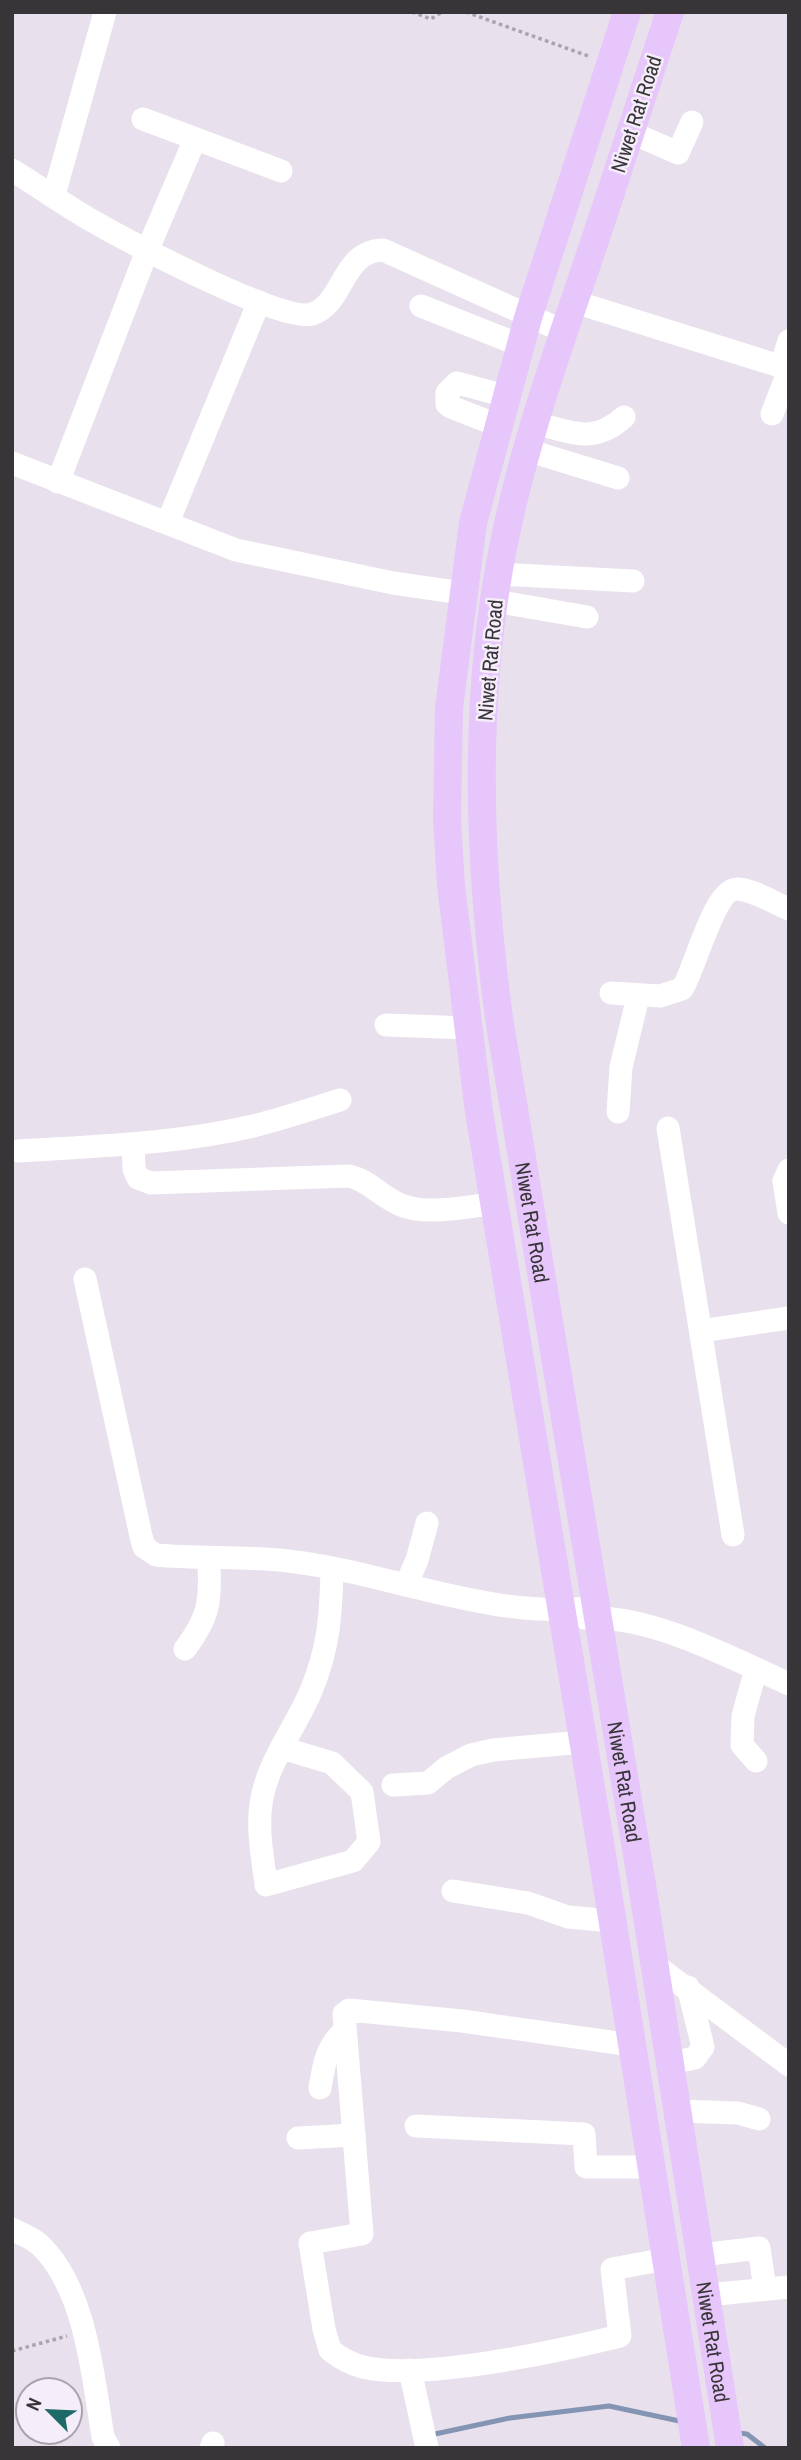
<svg xmlns="http://www.w3.org/2000/svg" width="801" height="2460" viewBox="0 0 801 2460" font-family="'Archivo Narrow',sans-serif">
	<rect width="100%" height="100%" fill="#e8e0ec"/>
	<g fill="none" stroke-linecap="round" stroke-linejoin="round">
		<g stroke="#8494b3" stroke-width="5">
			<polyline points="738,2433 747,2434 765,2448"/>
			<polyline points="435,2434 510,2418 609,2406 684,2422"/>
		</g>
		<g stroke="#a9a3ac" stroke-width="3.5" stroke-dasharray="3.5 3.5" stroke-linecap="butt">
			<polyline points="412,12 431,19 442,12"/>
			<polyline points="466,12 591,57"/>
			<polyline points="12,2351 67,2336"/>
		</g>
		<g stroke="#fff" stroke-width="23">
			<polyline points="143,119 281,171"/>
			<polyline points="630,132 678,153 692,122"/>
			<path d="M12 170C38 186 63 204 89 219 122 238 282 324 312 314 345 303 341 251 383 250L563 331"/>
			<polyline points="54,195 105,12"/>
			<polyline points="575,302 789,369"/>
			<polyline points="421,306 520,345"/>
			<polyline points="781,367 789,341"/>
			<polyline points="772,414 789,370"/>
			<path d="M535 423C571 432 593 445 624 417"/>
			<polyline points="497,425 451,407 447,404 447,393 457,383 506,396"/>
			<polyline points="527,450 618,478"/>
			<polyline points="12,463 236,550 393,583 462,593"/>
			<polyline points="58,482 147,251 195,139"/>
			<polyline points="168,522 259,302"/>
			<polyline points="499,574 633,581"/>
			<polyline points="495,601 587,617"/>
			<path d="M611 993 660 996 682 989C695 970 714 887 738 889 754 890 774 903 789 909"/>
			<polyline points="386,1025 469,1028"/>
			<polyline points="618,1112 621,1067 638,997"/>
			<polyline points="668,1128 733,1535"/>
			<path d="M133 1144 134 1169 138 1178 151 1183 349 1176C369 1180 382 1198 401 1205 428 1216 466 1206 494 1204"/>
			<path d="M19 1151C97 1146 177 1144 253 1126 282 1119 311 1109 340 1100"/>
			<polyline points="789,1170 784,1181 789,1213"/>
			<path d="M85 1279 141 1536 144 1547 156 1555C200 1559 245 1556 288 1561 393 1573 490 1621 597 1607"/>
			<polyline points="701,1331 789,1318"/>
			<polyline points="406,1585 417,1560 427,1523"/>
			<path d="M584 1618C650 1614 729 1657 789 1684"/>
			<path d="M185 1649C211 1614 210 1601 209 1559"/>
			<polyline points="756,1669 743,1716 742,1745 756,1761"/>
			<path d="M282 1748 332 1763 362 1792 369 1842 353 1861 266 1885C263 1859 257 1830 261 1804 266 1764 296 1727 311 1691 329 1648 331 1614 332 1569"/>
			<polyline points="393,1785 428,1783 446,1768 471,1755 493,1750 583,1742"/>
			<polyline points="453,1891 528,1903 568,1917 612,1921"/>
			<polyline points="655,1965 789,2065"/>
			<path d="M632 2045 462 2021 349 2010 344 2014 362 2234 310 2243 324 2329 330 2350C340 2358 351 2364 363 2367 422 2381 559 2351 620 2336L612 2269 666 2259"/>
			<polyline points="670,2063 695,2058 703,2047 688,1987"/>
			<path d="M320 2088C324 2064 326 2048 344 2031"/>
			<polyline points="678,2111 738,2113 759,2119"/>
			<polyline points="416,2126 584,2134 586,2167 651,2167"/>
			<polyline points="298,2138 354,2135"/>
			<path d="M12 2229C21 2234 33 2238 40 2245 86 2289 93 2377 103 2437L109 2448"/>
			<polyline points="701,2255 759,2248 765,2289"/>
			<polyline points="707,2295 789,2287"/>
			<polyline points="410,2370 427,2448"/>
			<polyline points="211,2448 213,2443"/>
		</g>
		<g stroke="#e7c6fb" stroke-width="28">
			<polyline points="627,12 528,318 473,523 449,708 447,819 451,886 479,1112 600,1842 696,2448"/>
			<path id="s1" d="M670 12C638 108 608 204 575 299 548 378 522 456 505 538 472 695 478 860 499 1018L643 1891 730 2448"/>
		</g>
	</g>
	<g text-anchor="middle" dominant-baseline="central" stroke-width="5" stroke-linejoin="round" paint-order="stroke">
		<g font-size="21" fill="#383539" stroke="#f5edf9">
			<text transform="translate(636 114) rotate(-72)">Niwet Rat Road</text>
			<text transform="translate(490 660) rotate(-85)">Niwet Rat Road</text>
			<text stroke="none"><textPath href="#s1" startOffset="1241">Niwet Rat Road</textPath></text>
			<text stroke="none"><textPath href="#s1" startOffset="1808">Niwet Rat Road</textPath></text>
			<text stroke="none"><textPath href="#s1" startOffset="2375">Niwet Rat Road</textPath></text>
		</g>
	</g>
	<rect width="801" height="2460" fill="none" stroke="#383539" stroke-width="28"/>
	<g transform="translate(49 2411) rotate(294)"><circle r="33" fill="#f5edf9" stroke="#a9a3ac" stroke-width="2"/>
	<path d="M0-5L12 26L0 18L-12 26Z" fill="#1d6a69"/>
	<text y="-10" font-size="19" font-weight="bold" text-anchor="middle" fill="#383539">N</text>
	</g>
</svg>
